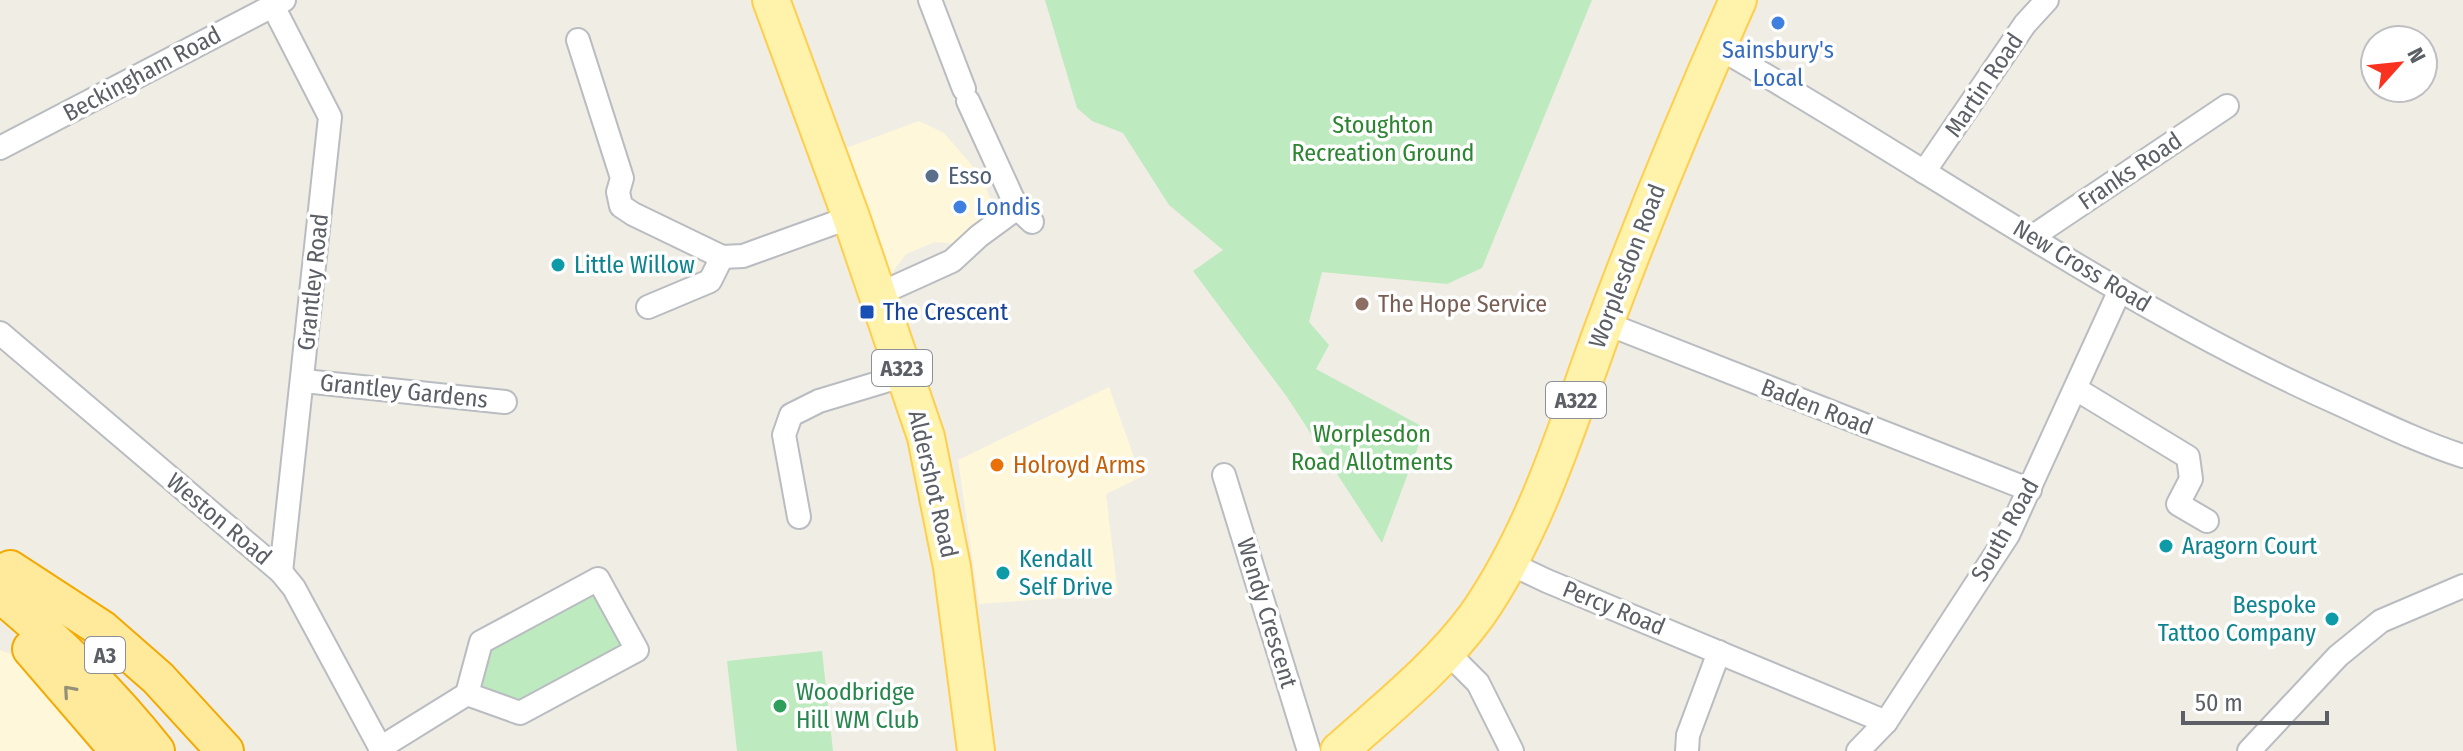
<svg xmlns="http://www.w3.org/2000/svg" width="2463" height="751" viewBox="0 0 2463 751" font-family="'Fira Sans Condensed',sans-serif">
	<rect width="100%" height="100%" fill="#f0ede4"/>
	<g fill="#fff7da">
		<polygon points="919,121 944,133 970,163 982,179 994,207 993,214 959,244 935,242 906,254 889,277 843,149"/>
		<polygon points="1109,387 1141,477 1106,494 1118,594 979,604 958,460"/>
		<polygon points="0,650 18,657 91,751 0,751"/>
	</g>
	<g fill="#beeabf">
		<polygon points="1045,0 1592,0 1482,268 1447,284 1322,272 1309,322 1329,345 1316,369 1425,428 1382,543 1287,397 1193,271 1223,250 1169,205 1123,133 1092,121 1077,108"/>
		<polygon points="587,594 601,599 620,634 620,648 523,702 486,691 481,682 488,654 497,642"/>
		<polygon points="822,651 833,751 737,751 727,661"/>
	</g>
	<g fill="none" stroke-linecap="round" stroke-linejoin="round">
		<g stroke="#b9bcc1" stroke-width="26">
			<g id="minor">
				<polyline points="930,0 964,89"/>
				<polyline points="273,6 330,117 281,572"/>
				<polyline points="578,40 622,178 618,192 621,206 633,214 722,257 743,256 851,217"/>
				<path d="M1717 47C1923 164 2118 305 2335 402 2377 421 2419 442 2463 456"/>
				<polyline points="0,148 284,0"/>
				<polyline points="1924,172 2025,24 2047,0"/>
				<polyline points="1017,208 1032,222"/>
				<polyline points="2032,237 2227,106"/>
				<polyline points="877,295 952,261 979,236 1017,208 968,101"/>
				<polyline points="648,307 710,281 722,257"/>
				<polyline points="1605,323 2030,490"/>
				<polyline points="0,333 281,572 294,588 382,751"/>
				<polyline points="304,381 505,402"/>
				<polyline points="2076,389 2188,457 2191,479 2178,504 2207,521"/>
				<polyline points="1224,475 1309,751"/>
				<polyline points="799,517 784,435 791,415 819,401 905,375"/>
				<polyline points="1509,563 1547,581 1886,722"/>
				<polyline points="1447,652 1478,683 1512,751"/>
				<polyline points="380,748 467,694 481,642 598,579 637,650 520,713 467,694"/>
				<polyline points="1687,751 1688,735 1719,652"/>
				<polyline points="1858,751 1886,722 2008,535 2120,290"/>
				<polyline points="2249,751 2338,656 2381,621 2463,586"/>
			</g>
		</g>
		<g stroke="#ffce4e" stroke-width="40">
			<g id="primary">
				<polyline points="771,0 851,217 926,437 952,567 976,751"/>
				<path d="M1339 751C1387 708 1439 667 1477 615 1537 529 1568 423 1604 326 1645 216 1690 107 1738 0"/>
			</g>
		</g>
		<g stroke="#f4a900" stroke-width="40">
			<g id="trunk">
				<polyline points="10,569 102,629 158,678 225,751"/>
				<path d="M0 594C57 641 110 693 156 751"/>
				<polyline points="31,649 119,751"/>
			</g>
		</g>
		<use href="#minor" stroke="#fff" stroke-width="22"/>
		<use href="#primary" stroke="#fff2aa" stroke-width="36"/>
		<use href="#trunk" stroke="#ffea9b" stroke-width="36"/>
	</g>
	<defs><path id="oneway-chevron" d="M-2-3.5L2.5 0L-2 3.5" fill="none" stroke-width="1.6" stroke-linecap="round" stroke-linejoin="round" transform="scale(2)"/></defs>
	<use stroke="#959079" href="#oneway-chevron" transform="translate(69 691) rotate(-131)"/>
	<g fill="#3f7fe0" stroke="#fff" stroke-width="3">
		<circle cx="1778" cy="23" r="8"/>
		<circle cx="960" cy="207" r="8"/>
	</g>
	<circle fill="#5c6f8a" stroke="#fff" stroke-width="3" cx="932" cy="176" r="8"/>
	<g fill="#0f9aa8" stroke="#fff" stroke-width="3">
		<circle cx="558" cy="265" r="8"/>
		<circle cx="2166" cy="546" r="8"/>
		<circle cx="1003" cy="573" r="8"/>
		<circle cx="2332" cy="619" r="8"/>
	</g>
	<circle fill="#8d6e63" stroke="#fff" stroke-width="3" cx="1362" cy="304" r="8"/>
	<rect fill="#1a4fb4" stroke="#fff" stroke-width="3" x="859" y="304" width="16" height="16" rx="4"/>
	<circle fill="#e8710a" stroke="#fff" stroke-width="3" cx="997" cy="465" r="8"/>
	<circle fill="#2e9e5b" stroke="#fff" stroke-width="3" cx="780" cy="706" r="8"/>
	<g text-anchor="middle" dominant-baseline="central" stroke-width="7" stroke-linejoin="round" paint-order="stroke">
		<g fill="#fff" stroke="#8d9094" stroke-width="2">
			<rect x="872" y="350" width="60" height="36" rx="6"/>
			<rect x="1546" y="382" width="60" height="36" rx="6"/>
			<rect x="85" y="637" width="40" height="36" rx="6"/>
		</g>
		<g font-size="22" font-weight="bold" fill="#5c6066">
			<text x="902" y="368">A323</text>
			<text x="1576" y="400">A322</text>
			<text x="105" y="655">A3</text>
		</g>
		<g font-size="24" fill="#366cbe" stroke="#fff">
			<text x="1778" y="50">Sainsbury's<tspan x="1778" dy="28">Local</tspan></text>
			<text x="976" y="207" text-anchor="start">Londis</text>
		</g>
		<g font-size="24" fill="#5c6066" stroke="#fff">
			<text transform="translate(142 74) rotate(-28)">Beckingham Road</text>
			<text transform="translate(1984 85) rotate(-56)">Martin Road</text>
			<text transform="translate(2130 171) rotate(-34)">Franks Road</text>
			<text transform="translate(1627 266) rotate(-69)">Worplesdon Road</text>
			<text transform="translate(2082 266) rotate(31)">New Cross Road</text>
			<text transform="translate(313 282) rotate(-84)">Grantley Road</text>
			<text transform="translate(404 391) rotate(6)">Grantley Gardens</text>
			<text transform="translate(1817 407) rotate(21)">Baden Road</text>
			<text transform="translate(933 484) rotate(77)">Aldershot Road</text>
			<text transform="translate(219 519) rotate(40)">Weston Road</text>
			<text transform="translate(2005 530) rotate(-61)">South Road</text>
			<text transform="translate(1614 608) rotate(22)">Percy Road</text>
			<text transform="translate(1267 613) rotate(73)">Wendy Crescent</text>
		</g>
		<g font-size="24" fill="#2c8531" stroke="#fff">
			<text x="1383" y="125">Stoughton<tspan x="1383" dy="28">Recreation Ground</tspan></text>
			<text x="1372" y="434">Worplesdon<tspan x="1372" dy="28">Road Allotments</tspan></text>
		</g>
		<g font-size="24" fill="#4e5e75" stroke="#fff" text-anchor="start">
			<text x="948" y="176">Esso</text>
		</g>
		<g font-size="24" fill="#0d838f" stroke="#fff" text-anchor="start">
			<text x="574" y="265">Little Willow</text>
			<text x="2182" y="546">Aragorn Court</text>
			<text x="1019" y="559">Kendall<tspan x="1019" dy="28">Self Drive</tspan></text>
			<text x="2316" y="605" text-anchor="end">Bespoke<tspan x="2316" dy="28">Tattoo Company</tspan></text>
		</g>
		<g font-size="24" fill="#785e54" stroke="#fff" text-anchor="start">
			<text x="1378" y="304">The Hope Service</text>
		</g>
		<g font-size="24" fill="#164399" stroke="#fff" text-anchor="start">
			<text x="883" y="312">The Crescent</text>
		</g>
		<g font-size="24" fill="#c56008" stroke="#fff" text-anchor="start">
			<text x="1013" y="465">Holroyd Arms</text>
		</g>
		<g font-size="24" fill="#27864d" stroke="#fff" text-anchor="start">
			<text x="796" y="692">Woodbridge<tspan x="796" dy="28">Hill WM Club</tspan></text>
		</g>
	</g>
	<g transform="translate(2399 64) rotate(63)"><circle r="38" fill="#ffffff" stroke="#bebfc2" stroke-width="2"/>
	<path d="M0-6L14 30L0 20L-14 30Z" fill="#fa3320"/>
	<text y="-12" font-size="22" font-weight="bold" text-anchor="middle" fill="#5c6066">N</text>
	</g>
	<path d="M2183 711v12h144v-12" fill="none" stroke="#5c6066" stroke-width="4"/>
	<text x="2195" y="711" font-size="24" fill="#5c6066" stroke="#ffffff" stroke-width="6" paint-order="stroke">50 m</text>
</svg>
